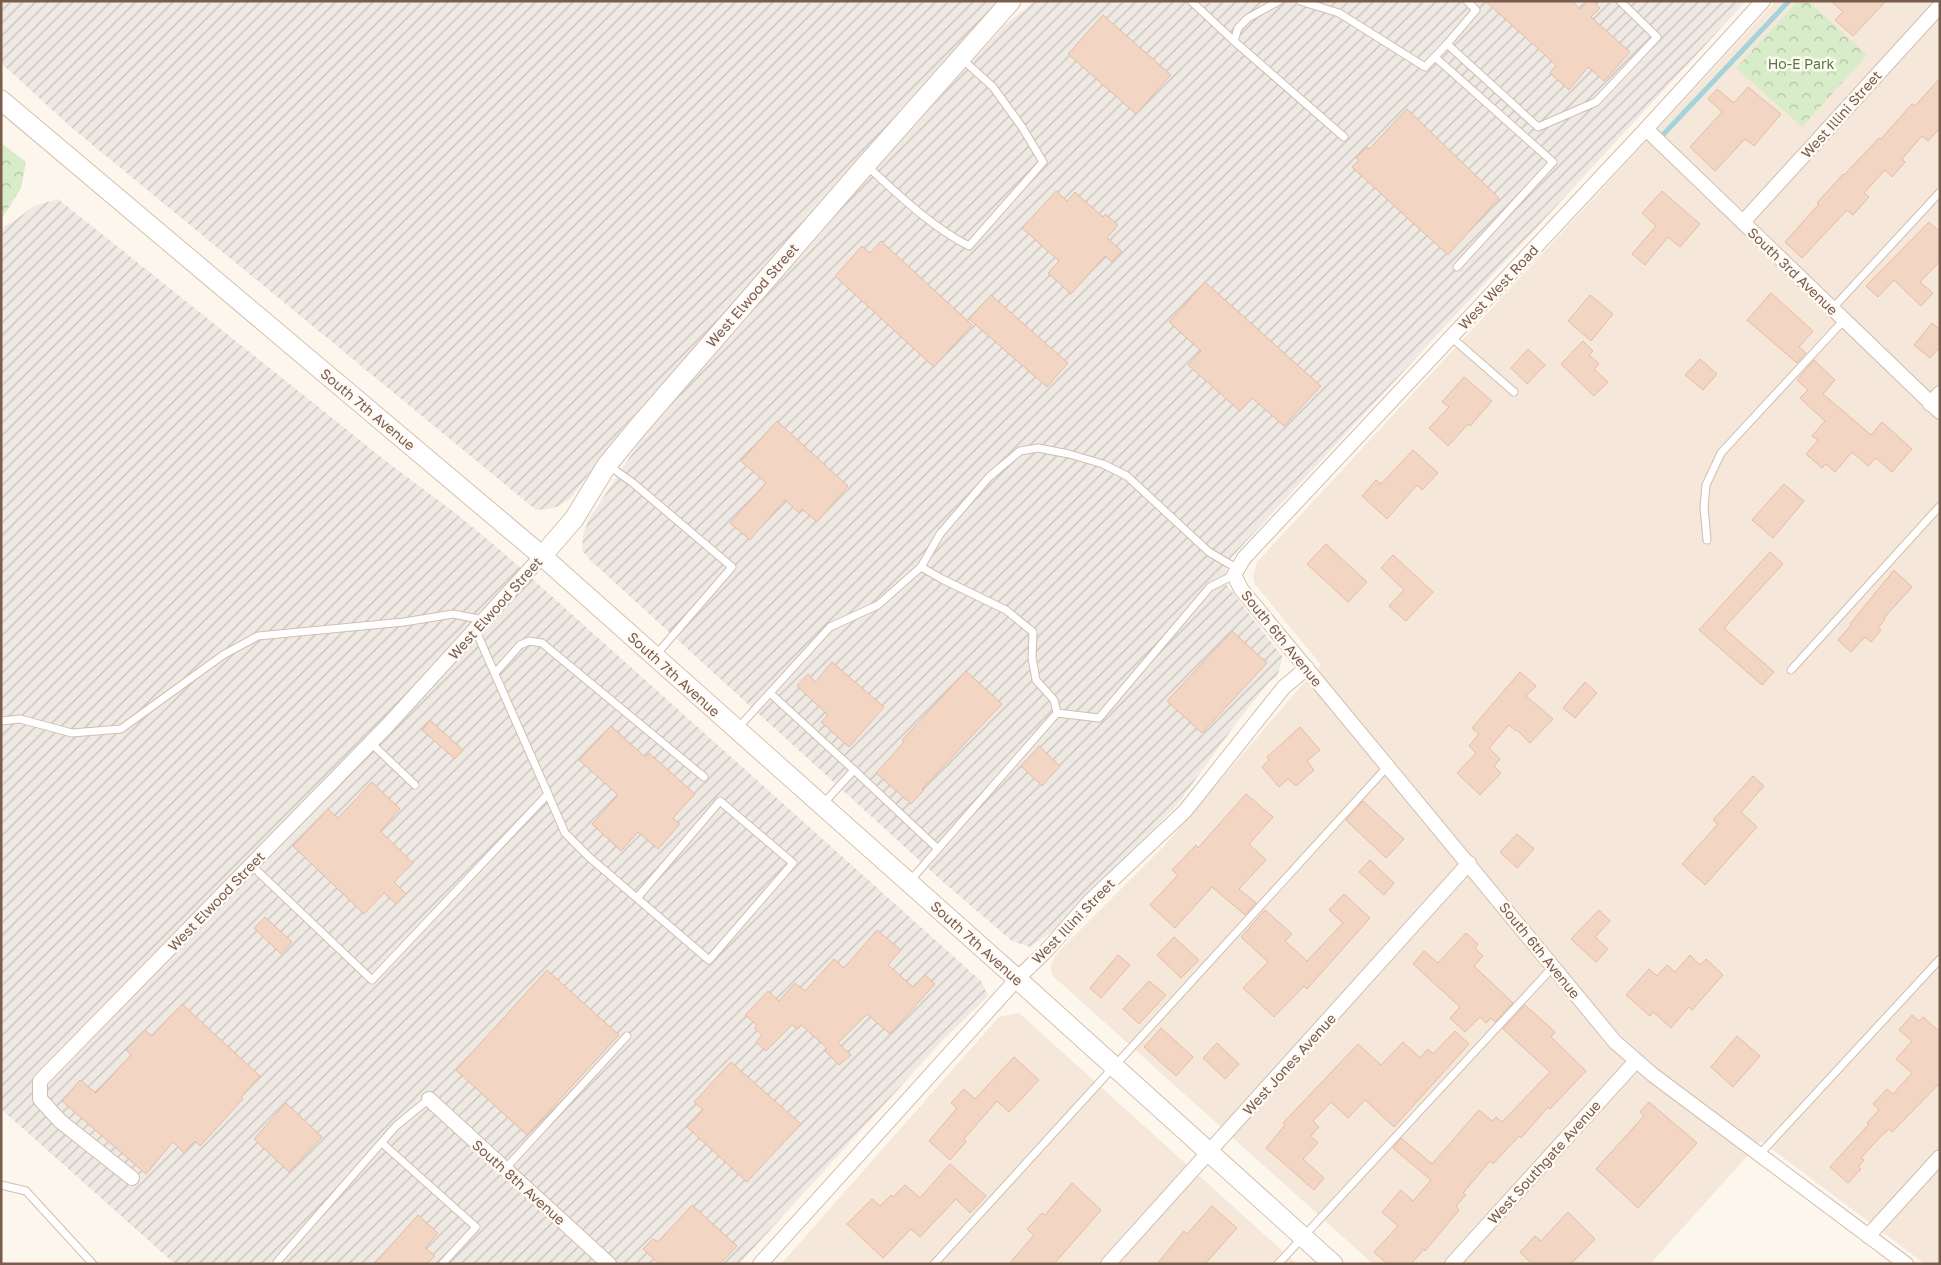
<svg xmlns="http://www.w3.org/2000/svg" width="1941" height="1265" viewBox="0 0 1941 1265" font-family="'Golos Text',sans-serif">
	<defs>
		<pattern id="industrial-furrows" width="10" height="10" patternUnits="userSpaceOnUse" patternTransform="scale(1.25)"><rect width="10" height="10" fill="#efe9e4"/><path d="M-1 1l2-2M0 10L10 0M9 11l2-2" fill="none" stroke="#c7c0bb"/></pattern>
		<pattern id="park-crowns" width="20" height="18" patternUnits="userSpaceOnUse" patternTransform="scale(1.25)"><rect width="20" height="18" fill="#d8ecc9"/><path d="M2 6a3 3 0 1 1 6 0M12 15a3 3 0 1 1 6 0" fill="none" stroke="#b4c2a5"/></pattern>
	</defs>
	<rect width="100%" height="100%" fill="#fdf6ec"/>
	<g fill="#f5e8da">
		<polygon points="1776,1 1940,1 1940,1264 1925,1264 1761,1141 1650,1264 1373,1264 1053,976 1050,968 1052,962 1057,953 1164,846 1295,693 1321,665 1255,584 1253,576 1257,562"/>
		<polygon points="1019,1013 1297,1264 781,1264 999,1017"/>
	</g>
	<g fill="url(#industrial-furrows)">
		<polygon points="1,1 1005,1 622,429 571,498 559,506 548,509 536,510 72,128 1,63"/>
		<polygon points="1035,1 1746,1 1229,560 1225,575 1226,584 1282,656 1281,663 1277,677 1269,682 1237,722 1177,805 1052,932 1030,947 1012,941 942,881 589,559 582,550 583,535 589,519 643,437 830,219 1005,25"/>
		<polygon points="58,199 391,465 454,512 499,549 981,981 988,996 942,1041 739,1264 175,1264 1,1109 1,228 14,221 34,206"/>
	</g>
	<g fill="url(#park-crowns)">
		<polygon points="1798,1 1808,1 1867,55 1802,127 1736,68"/>
		<polygon points="1,143 26,162 21,188 1,220"/>
	</g>
	<g fill="none" stroke-linecap="round" stroke-linejoin="round">
		<polyline stroke="#a5d3da" stroke-width="5" points="1659,139 1789,1"/>
	</g>
	<g fill="#f3d5c3" stroke="#e6bba3">
		<polygon points="1485,1 1572,1 1580,9 1587,1 1593,1 1600,8 1591,17 1630,52 1604,81 1588,67 1569,90 1550,73 1556,65"/>
		<polygon points="1831,1 1886,1 1853,36 1835,20 1843,12"/>
		<polygon points="1103,15 1171,75 1136,114 1068,54"/>
		<polygon points="1940,78 1940,128 1928,141 1922,136 1902,159 1905,162 1892,177 1885,170 1864,193 1869,197 1853,215 1847,210 1802,258 1785,242 1819,204 1817,203 1843,174 1844,175 1879,138 1881,139 1912,104 1915,106"/>
		<polygon points="1748,87 1781,114 1754,146 1745,139 1715,171 1690,147 1722,112 1708,99 1717,89 1734,103"/>
		<polygon points="1407,109 1499,198 1448,255 1352,167 1359,160 1356,158 1367,147 1369,149"/>
		<polygon points="1056,191 1067,201 1075,192 1103,217 1105,214 1118,225 1107,238 1122,251 1112,262 1105,256 1071,294 1048,273 1059,261 1022,228"/>
		<polygon points="1662,191 1700,224 1680,247 1668,237 1645,265 1632,254 1656,226 1642,213"/>
		<polygon points="1929,222 1940,232 1940,261 1920,282 1933,293 1921,306 1894,280 1878,297 1866,286"/>
		<polygon points="881,241 972,325 934,367 835,276 862,246 870,253"/>
		<polygon points="1205,282 1321,386 1284,426 1252,398 1240,411 1188,365 1201,351 1169,322"/>
		<polygon points="1771,293 1813,331 1799,347 1806,353 1797,363 1747,320"/>
		<polygon points="991,295 1068,363 1047,387 969,319"/>
		<polygon points="1590,295 1613,314 1591,341 1568,321"/>
		<polygon points="1932,323 1940,330 1940,347 1930,358 1914,345"/>
		<polygon points="1583,341 1593,351 1589,355 1599,364 1594,369 1608,382 1594,396 1561,364"/>
		<polygon points="1528,349 1545,365 1527,384 1511,368"/>
		<polygon points="1700,359 1717,374 1703,390 1685,375"/>
		<polygon points="1814,360 1835,380 1823,394 1871,435 1882,422 1912,449 1892,472 1876,458 1868,466 1852,452 1835,472 1826,464 1822,468 1806,454 1818,440 1812,436 1825,421 1800,398 1808,390 1797,380"/>
		<polygon points="1464,377 1492,401 1470,426 1468,424 1448,446 1429,428 1449,407 1442,402"/>
		<polygon points="777,421 848,486 817,522 802,509 799,513 785,500 750,540 730,523 766,483 741,461"/>
		<polygon points="1413,450 1438,473 1422,490 1417,485 1387,519 1362,496 1376,480 1381,484"/>
		<polygon points="1784,484 1804,501 1773,538 1752,520"/>
		<polygon points="1326,544 1367,582 1348,602 1307,564"/>
		<polygon points="1770,552 1783,564 1724,628 1774,672 1762,685 1699,630"/>
		<polygon points="1393,555 1433,592 1406,621 1389,606 1404,590 1381,568"/>
		<polygon points="1894,570 1912,587 1884,618 1885,619 1878,628 1881,630 1871,642 1865,637 1851,652 1838,640 1851,625 1850,624"/>
		<polygon points="1232,631 1267,663 1202,733 1167,701"/>
		<polygon points="832,662 884,707 849,747 821,722 828,715 797,686 808,674 815,682"/>
		<polygon points="966,671 1002,704 922,789 924,790 911,804 876,773 904,742 902,740"/>
		<polygon points="1520,672 1536,686 1526,696 1553,719 1530,743 1517,730 1516,731 1509,725 1489,748 1500,759 1494,766 1501,773 1480,795 1457,773 1476,753 1469,746 1479,734 1472,728"/>
		<polygon points="1585,682 1597,693 1575,718 1563,708"/>
		<polygon points="430,720 463,750 455,759 422,730"/>
		<polygon points="611,726 645,757 649,753 695,794 673,818 680,824 658,849 638,832 621,851 592,824 618,795 579,760"/>
		<polygon points="1300,727 1320,750 1307,761 1314,770 1296,786 1288,779 1279,787 1262,767 1269,760 1267,757"/>
		<polygon points="1039,746 1060,766 1042,786 1021,766"/>
		<polygon points="1753,776 1764,786 1741,812 1757,827 1705,885 1682,864 1718,824 1713,820"/>
		<polygon points="372,782 400,809 380,831 413,863 394,882 406,894 396,904 384,893 364,914 293,846 328,809 338,818"/>
		<polygon points="1246,794 1273,817 1249,844 1266,860 1239,889 1256,903 1245,915 1212,887 1175,928 1150,905 1178,875 1172,870 1196,845 1198,848"/>
		<polygon points="1363,801 1404,839 1386,858 1346,820"/>
		<polygon points="1517,834 1534,849 1517,868 1500,852"/>
		<polygon points="1370,860 1394,883 1384,895 1359,872"/>
		<polygon points="1344,894 1370,918 1307,989 1304,986 1274,1017 1243,988 1268,962 1241,937 1265,910 1292,934 1285,941 1307,961 1343,923 1329,910"/>
		<polygon points="1599,910 1610,921 1595,937 1608,949 1596,962 1571,939"/>
		<polygon points="265,917 292,942 281,954 254,928"/>
		<polygon points="877,930 901,950 888,965 913,987 925,975 935,984 890,1034 867,1014 838,1043 851,1055 839,1065 825,1051 827,1048 801,1025 798,1029 792,1025 766,1051 756,1042 762,1035 754,1028 757,1025 745,1015 768,991 779,1001 795,983 805,991 834,959 844,968"/>
		<polygon points="1466,933 1478,944 1475,948 1483,956 1474,966 1513,1003 1495,1022 1491,1018 1486,1023 1480,1017 1465,1032 1450,1018 1460,1007 1413,964 1424,951 1438,963"/>
		<polygon points="1174,937 1199,960 1181,978 1157,955"/>
		<polygon points="1118,955 1130,965 1101,998 1090,988"/>
		<polygon points="1690,955 1700,965 1706,959 1723,975 1692,1010 1689,1007 1671,1028 1653,1012 1650,1016 1626,995 1649,969 1657,976 1667,965 1675,972"/>
		<polygon points="547,970 619,1035 527,1135 456,1070"/>
		<polygon points="1149,981 1166,995 1139,1024 1123,1009"/>
		<polygon points="182,1004 260,1076 241,1097 243,1099 200,1146 195,1141 184,1153 173,1142 146,1174 62,1101 80,1080 96,1093 131,1055 126,1050 145,1030 152,1036"/>
		<polygon points="1525,1005 1555,1032 1551,1037 1586,1071 1550,1109 1548,1107 1521,1138 1519,1136 1493,1164 1490,1161 1463,1193 1466,1195 1456,1206 1459,1210 1425,1251 1424,1249 1411,1264 1387,1264 1374,1252 1398,1226 1382,1212 1401,1190 1413,1201 1431,1180 1393,1148 1401,1138 1432,1164 1479,1110 1492,1121 1496,1117 1502,1122 1550,1072 1503,1029"/>
		<polygon points="1912,1015 1919,1021 1923,1017 1940,1032 1940,1083 1892,1132 1889,1129 1881,1136 1861,1158 1864,1160 1858,1167 1861,1169 1848,1183 1830,1167 1869,1124 1867,1123 1879,1110 1873,1104 1887,1089 1893,1094 1912,1073 1896,1059 1912,1041 1899,1030"/>
		<polygon points="1161,1028 1193,1057 1176,1076 1144,1047"/>
		<polygon points="1455,1031 1469,1044 1394,1127 1365,1100 1348,1118 1331,1102 1313,1121 1319,1127 1311,1136 1318,1143 1303,1159 1324,1178 1314,1190 1266,1148 1285,1125 1283,1123 1358,1044 1381,1065 1403,1042 1420,1058 1428,1049 1433,1054"/>
		<polygon points="1737,1036 1760,1056 1733,1087 1711,1067"/>
		<polygon points="1217,1043 1239,1064 1225,1079 1203,1058"/>
		<polygon points="1014,1057 1039,1080 1009,1112 997,1101 964,1139 966,1142 950,1160 929,1141 957,1108 951,1103 964,1089 975,1099"/>
		<polygon points="731,1062 801,1124 747,1182 687,1127 703,1110 694,1102"/>
		<polygon points="1649,1102 1697,1143 1638,1208 1596,1169 1644,1116 1640,1112"/>
		<polygon points="286,1103 322,1137 289,1172 254,1139"/>
		<polygon points="950,1164 986,1196 970,1213 956,1199 920,1237 911,1229 883,1258 847,1224 872,1199 880,1206 891,1195 893,1197 905,1185 920,1198"/>
		<polygon points="1072,1183 1101,1210 1054,1264 1009,1264 1034,1235 1027,1229 1042,1213 1045,1215"/>
		<polygon points="692,1205 737,1246 720,1264 659,1264 643,1249 653,1239 658,1242"/>
		<polygon points="1212,1206 1237,1228 1205,1264 1157,1264 1184,1231 1187,1234"/>
		<polygon points="1568,1212 1595,1239 1571,1264 1532,1264 1520,1252 1535,1236 1541,1241"/>
		<polygon points="418,1215 438,1233 425,1248 435,1256 427,1264 374,1264"/>
	</g>
	<g fill="none" stroke-linecap="round" stroke-linejoin="round">
		<g stroke="#d1beb0" stroke-width="9">
			<g id="lane">
				<polyline points="1191,1 1234,41"/>
				<polyline points="1279,1 1248,18 1238,28 1234,41 1344,137"/>
				<polyline points="1300,1 1339,13 1425,67 1447,44"/>
				<polyline points="1467,1 1476,10 1447,44 1538,127 1596,102 1657,37 1620,1"/>
				<polyline points="1435,57 1553,162 1457,267"/>
				<path d="M866 165C898 194 930 226 969 246L1043 162 1022 127 993 87 962 59"/>
				<polyline points="1832,309 1940,192"/>
				<polyline points="1451,337 1514,392"/>
				<polyline points="608,465 633,483 732,567 655,656"/>
				<polyline points="1707,540 1704,507 1706,485 1721,453 1844,320"/>
				<polyline points="921,567 940,534 989,477 1020,451 1038,448 1069,454 1103,464 1127,476 1209,552 1238,569"/>
				<polyline points="1791,670 1940,506"/>
				<polyline points="495,673 520,645 529,641 542,643 704,777"/>
				<polyline points="770,693 854,770 822,805"/>
				<polyline points="1057,713 1099,718 1210,587 1234,575"/>
				<polyline points="1,721 20,719 72,733 121,729 223,655 258,636 404,622 453,614 484,620"/>
				<polyline points="737,729 830,627 878,605 921,567 942,579 1006,610 1033,632 1032,658 1036,680 1054,700 1057,713 909,882"/>
				<polyline points="371,743 415,785"/>
				<polyline points="854,770 938,849"/>
				<polyline points="548,794 565,833 589,857 709,960 793,863 720,801 637,898"/>
				<polyline points="251,865 372,980 548,794 475,629"/>
				<polyline points="382,1143 476,1227 442,1264"/>
				<polyline points="1759,1155 1940,959"/>
				<polyline points="505,1169 627,1036"/>
				<polyline points="1,1185 26,1191 93,1264"/>
				<polyline points="278,1264 277,1262 396,1126 429,1099"/>
				<polyline points="934,1264 1388,766"/>
				<polyline points="1278,1264 1552,968"/>
			</g>
		</g>
		<g stroke="#d1beb0" stroke-width="16">
			<g id="street">
				<polyline points="1763,1 1646,129 1244,558 1234,575 1241,589 1615,1042 1653,1075 1906,1264"/>
				<polyline points="1646,129 1940,412"/>
				<polyline points="1743,222 1940,6"/>
				<polyline points="1930,404 1940,393"/>
				<polyline points="429,1099 609,1264"/>
				<polyline points="132,1178 60,1121 40,1099 40,1081 387,726 542,556"/>
				<polyline points="1868,1236 1940,1157"/>
				<polyline points="760,1264 1017,979 1046,951 1091,900 1185,811 1284,687 1307,668"/>
				<polyline points="1108,1264 1469,863"/>
				<polyline points="1452,1264 1636,1061"/>
			</g>
		</g>
		<g stroke="#d6c0b0" stroke-width="21">
			<g id="secondary">
				<polyline points="1,100 542,556 1005,968 1333,1264"/>
				<polyline points="542,556 574,519 607,465 639,426 864,167 1011,1"/>
			</g>
		</g>
		<use href="#lane" stroke="#fff" stroke-width="7"/>
		<use href="#street" stroke="#fff" stroke-width="14"/>
		<use href="#secondary" stroke="#fff" stroke-width="19"/>
	</g>
	<g text-anchor="middle" dominant-baseline="central" stroke-width="5" stroke-linejoin="round" paint-order="stroke">
		<g font-size="14" fill="#537a41" stroke="#fffaf3">
			<text x="1801" y="63">Ho-E Park</text>
		</g>
		<g font-size="14" fill="#7a5c4d" stroke="#fffaf3">
			<text transform="translate(1841 114) rotate(-48)">West Illini Street</text>
			<text transform="translate(1793 271) rotate(44)">South 3rd Avenue</text>
			<text transform="translate(1498 287) rotate(-47)">West West Road</text>
			<text transform="translate(752 295) rotate(-49)">West Elwood Street</text>
			<text transform="translate(368 409) rotate(40)">South 7th Avenue</text>
			<text transform="translate(495 608) rotate(-48)">West Elwood Street</text>
			<text transform="translate(1282 638) rotate(51)">South 6th Avenue</text>
			<text transform="translate(674 674) rotate(42)">South 7th Avenue</text>
			<text transform="translate(216 901) rotate(-46)">West Elwood Street</text>
			<text transform="translate(1073 921) rotate(-46)">West Illini Street</text>
			<text transform="translate(977 943) rotate(42)">South 7th Avenue</text>
			<text transform="translate(1540 950) rotate(51)">South 6th Avenue</text>
			<text transform="translate(1289 1064) rotate(-48)">West Jones Avenue</text>
			<text transform="translate(1544 1162) rotate(-48)">West Southgate Avenue</text>
			<text transform="translate(519 1182) rotate(42)">South 8th Avenue</text>
		</g>
	</g>
	<rect width="1941" height="1265" fill="none" stroke="#7a5c4d" stroke-width="5"/>
</svg>
